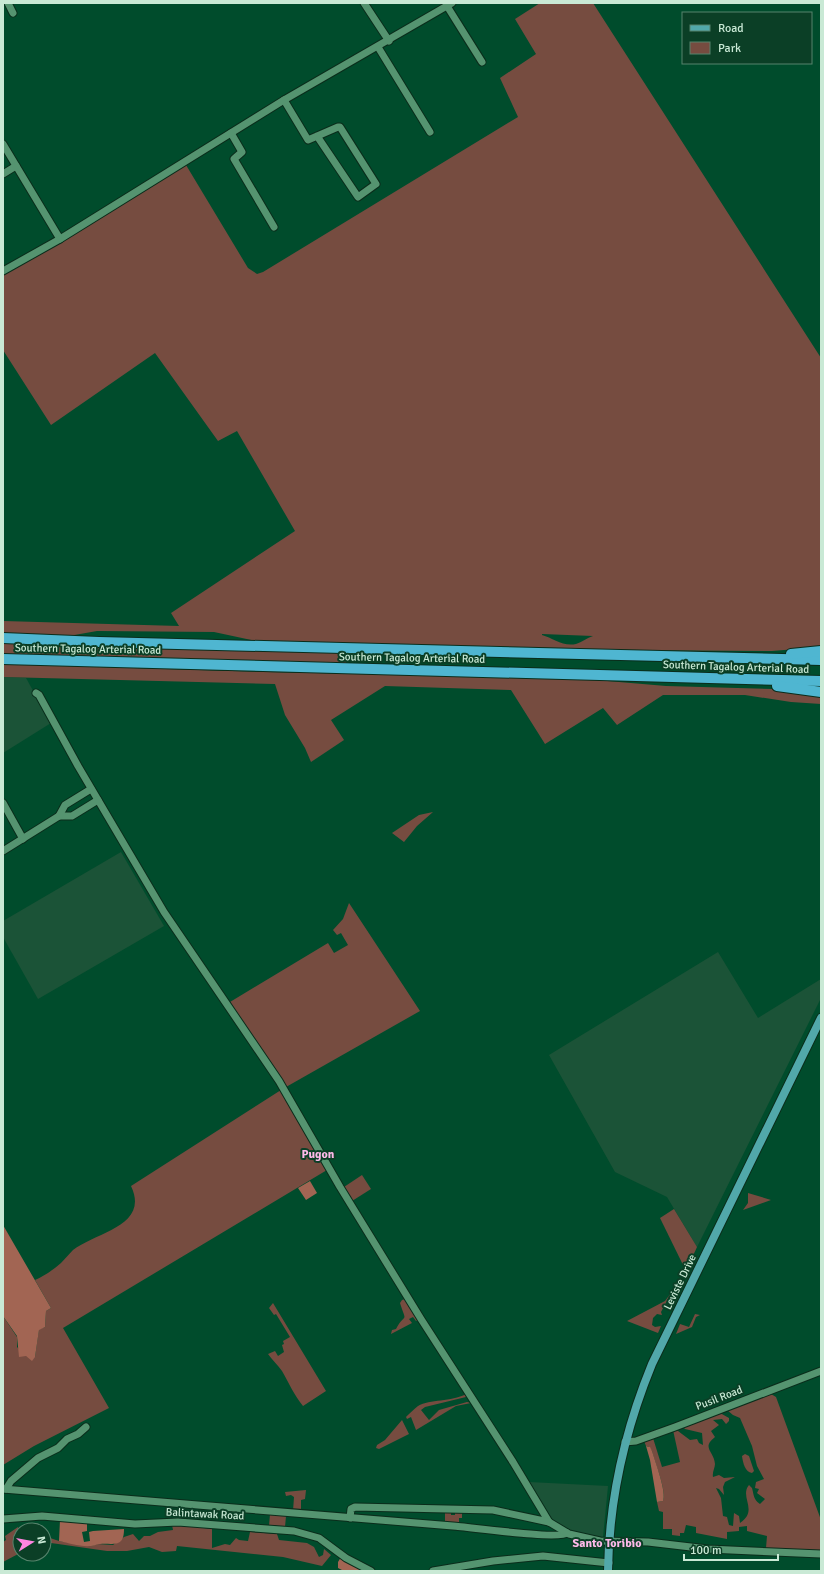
<svg xmlns="http://www.w3.org/2000/svg" width="824" height="1574" viewBox="0 0 824 1574" font-family="Signika,sans-serif">
	<rect width="100%" height="100%" fill="#004c2c"/>
	<g fill="#1b5337">
		<polygon points="3,677 26,678 51,723 3,753"/>
		<polygon points="121,852 164,926 38,999 3,937 3,921"/>
		<polygon points="718,952 758,1018 821,979 821,998 697,1247 667,1197 615,1172 549,1055"/>
		<polygon points="529,1482 608,1486 603,1537 579,1534 553,1522"/>
	</g>
	<g fill="#764c40" fill-rule="evenodd">
		<path d="M540 3H593L821 358V647L772 651 603 650 261 642 214 632 97 631 63 637 3 634V621L179 626 171 613 295 531 237 431 218 441 155 353 51 425 3 350V274L186 165 248 268 257 274 263 272 518 117 500 78 536 54 515 19ZM542 635V634L593 636C587 638 582 642 576 644 563 647 553 638 542 635Z"/>
		<polygon points="3,643 347,653 346,665 3,655"/>
		<polygon points="3,664 264,672 572,678 666,686 772,689 821,696 821,704 791,702 745,695 663,695 617,725 603,708 545,744 511,690 385,686 331,720 344,740 311,762 305,748 285,715 275,684 3,677"/>
		<polygon points="433,812 417,826 404,842 392,833 419,815"/>
		<polygon points="349,903 420,1011 286,1087 230,1002 328,943 334,953 348,945 341,933 337,935 333,930 343,919"/>
		<path d="M281 1090 327 1170 63 1328 109 1408 34 1446 3 1465V1316L17 1337V1347L26 1356 35 1357 39 1329 45 1327 46 1311 51 1308 35 1280C44 1276 53 1270 61 1263 65 1259 69 1254 73 1250 96 1232 150 1226 131 1186Z"/>
		<polygon points="362,1175 371,1189 352,1201 344,1187"/>
		<polygon points="748,1193 771,1200 743,1210 748,1203"/>
		<polygon points="674,1209 697,1247 686,1271 660,1218"/>
		<polygon points="682,1285 676,1298 670,1295 661,1312 662,1315 657,1314 653,1318 652,1325 655,1327 661,1326 658,1333 627,1321 665,1301 671,1293"/>
		<path d="M405 1299 418 1320 416 1321 413 1317 409 1319 412 1323 391 1334 392 1330 396 1329C406 1311 407 1325 400 1303L402 1300Z"/>
		<path d="M273 1303 326 1391 303 1406C294 1395 289 1383 282 1371 278 1365 272 1360 268 1354L275 1351 278 1356 284 1352 282 1345 284 1344 283 1341 290 1337 276 1314 274 1315 269 1308Z"/>
		<polygon points="695,1314 700,1315 696,1317 692,1327 676,1334 680,1324 689,1327"/>
		<path d="M466 1394V1397L425 1407 421 1410 429 1420 439 1410 467 1402 471 1403 456 1406 416 1430 411 1417 407 1419 406 1417C410 1413 414 1409 418 1406 430 1399 451 1402 466 1394Z"/>
		<path d="M771 1394 776 1397 821 1520V1552L766 1548 767 1536 747 1531V1526L739 1527V1531L727 1532V1539L696 1533V1527L686 1525 684 1533H680V1536L672 1535V1529H663V1512L659 1511 657 1502 663 1501C667 1491 655 1463 652 1451L648 1446H646L644 1441 653 1438 662 1467 680 1462 673 1430 678 1431 690 1440 697 1439 699 1443 703 1445 702 1433 685 1429 683 1427 720 1413 729 1418V1421L726 1424 722 1419 713 1420 719 1425 711 1431 715 1437C701 1448 714 1451 715 1464 715 1468 712 1472 713 1477L719 1475 724 1478 735 1477 725 1482 723 1487 724 1495 719 1489 716 1488 721 1498 723 1516 727 1517 729 1525 733 1526 734 1513 739 1516 740 1523C759 1510 739 1497 749 1485L752 1488C754 1495 753 1499 760 1504L765 1499 757 1493 759 1489 755 1488 756 1482 764 1479 757 1466 752 1446 740 1418 733 1415 727 1410Z"/>
		<polygon points="402,1420 409,1434 379,1449 376,1448 377,1445 385,1440"/>
		<path d="M745 1454 749 1456 754 1471 752 1473C745 1472 743 1463 742 1456Z"/>
		<polygon points="306,1490 305,1499 301,1500 301,1512 293,1511 294,1497 291,1495 286,1496 285,1492"/>
		<polygon points="445,1512 451,1512 451,1515 455,1515 455,1512 462,1512 462,1518 459,1518 459,1525 445,1523"/>
		<polygon points="270,1514 286,1516 285,1527 269,1526"/>
		<polygon points="172,1525 204,1526 204,1528 212,1529 212,1548 225,1544 230,1545 236,1538 239,1540 248,1541 250,1532 277,1534 279,1540 307,1543 314,1547 319,1557 323,1555 324,1549 331,1555 322,1566 283,1557 177,1546 176,1551 162,1552 149,1547 127,1551 107,1551 44,1542 44,1536 59,1541 92,1546 97,1544 113,1545 124,1537 133,1534 139,1541 144,1536 150,1536 158,1532 173,1530"/>
		<polygon points="18,1527 20,1533 20,1553 3,1562 3,1542 6,1540 5,1536"/>
	</g>
	<g fill="#a26553">
		<polygon points="310,1181 317,1193 306,1200 298,1188"/>
		<polygon points="3,1225 51,1308 46,1311 45,1327 39,1330 35,1357 32,1361 26,1356 19,1357 17,1336 3,1316"/>
		<path d="M646 1446 650 1447 652 1451C655 1461 667 1493 663 1501L657 1502 650 1460Z"/>
		<path d="M60 1520 87 1522V1531L82 1532 84 1542 90 1541 89 1532 93 1531 124 1529C124 1548 114 1543 100 1544 97 1544 94 1546 91 1546 80 1547 69 1543 59 1541Z"/>
		<polygon points="341,1557 365,1571 344,1571 338,1568 338,1562"/>
	</g>
	<g fill="none" stroke-linecap="round" stroke-linejoin="round">
		<g stroke="#0a2d1b" stroke-width="9">
			<g id="minor">
				<polyline points="8,3 13,13"/>
				<polyline points="364,3 389,41"/>
				<polyline points="447,6 482,62"/>
				<polyline points="378,47 430,132"/>
				<polyline points="284,100 308,140 338,127 340,127 376,184 358,197 317,136"/>
				<polyline points="231,133 242,152 234,159 274,227"/>
				<polyline points="3,144 60,239"/>
				<polyline points="3,174 16,166"/>
				<polyline points="3,271 60,239 284,100 452,3"/>
				<polyline points="36,693 39,695 78,766 164,912 279,1081 340,1187 421,1319 513,1462 549,1522"/>
				<polyline points="3,803 23,839"/>
				<polyline points="59,816 72,816 98,800"/>
				<polyline points="3,851 59,816 65,805 91,789"/>
				<polyline points="625,1442 636,1441 675,1427 821,1371"/>
				<path d="M3 1489C153 1501 303 1514 453 1526 469 1527 560 1540 567 1533"/>
				<polyline points="6,1489 11,1481 38,1458 58,1448 67,1439 78,1434 86,1427"/>
				<polyline points="350,1518 351,1509 355,1507 493,1510 549,1522 569,1534 600,1541 648,1542 708,1549 821,1554"/>
				<polyline points="3,1519 42,1516 135,1524 178,1522 294,1531 319,1538 346,1558 371,1571"/>
				<polyline points="433,1571 493,1561 543,1556 609,1563"/>
			</g>
		</g>
		<g stroke="#0a2d1b" stroke-width="10">
			<path id="major" d="M608 1571C609 1499 625 1430 652 1364L821 1018"/>
		</g>
		<g stroke="#0a2d1b" stroke-width="12">
			<g id="highway">
				<polyline points="3,638 99,642 821,660"/>
				<polyline points="791,654 821,651"/>
				<polyline points="3,659 821,681"/>
				<polyline points="777,686 821,692"/>
			</g>
		</g>
		<use href="#minor" stroke="#559470" stroke-width="7"/>
		<use href="#major" stroke="#51a8aa" stroke-width="8"/>
		<use href="#highway" stroke="#4fb6d1" stroke-width="10"/>
	</g>
	<g text-anchor="middle" dominant-baseline="central" stroke-width="4" stroke-linejoin="round" paint-order="stroke">
		<g font-size="11" fill="#c9e9d5" stroke="#0b3f26">
			<text transform="translate(88 649) rotate(1)">Southern Tagalog Arterial Road</text>
			<text transform="translate(412 658) rotate(1)">Southern Tagalog Arterial Road</text>
			<text transform="translate(736 667) rotate(2)">Southern Tagalog Arterial Road</text>
			<text transform="translate(680 1282) rotate(-64)">Leviste Drive</text>
			<text transform="translate(719 1398) rotate(-21)">Pusil Road</text>
			<text transform="translate(205 1514) rotate(3)">Balintawak Road</text>
		</g>
		<g font-size="12" font-weight="bold" fill="#fdb9e9" stroke="#0b3f26">
			<text x="318" y="1154">Pugon</text>
			<text x="607" y="1543">Santo Toribio</text>
		</g>
	</g>
	<rect width="824" height="1574" fill="none" stroke="#c9e9d5" stroke-width="8"/>
	<rect x="682" y="12" width="130" height="52" fill="#0b3f26" stroke="#57836c"/>
	<rect x="690" y="25" width="20" height="6" fill="#51a8aa" stroke="#57836c"/>
	<text x="718" y="32" font-size="12" fill="#c9e9d5">Road</text>
	<rect x="690" y="42" width="20" height="12" fill="#764c40" stroke="#57836c"/>
	<text x="718" y="52" font-size="12" fill="#c9e9d5">Park</text>
	<g transform="translate(32 1542) rotate(79)"><circle r="19" fill="#0b3f26" stroke="#57836c"/>
	<path d="M0-3L7 15L0 10L-7 15Z" fill="#fe85e0"/>
	<text y="-6" font-size="11" font-weight="bold" text-anchor="middle" fill="#c9e9d5">N</text>
	</g>
	<path d="M684 1554v6h94v-6" fill="none" stroke="#c9e9d5" stroke-width="2"/>
	<text x="690" y="1554" font-size="12" fill="#c9e9d5" stroke="#0b3f26" stroke-width="3" paint-order="stroke">100 m</text>
</svg>
